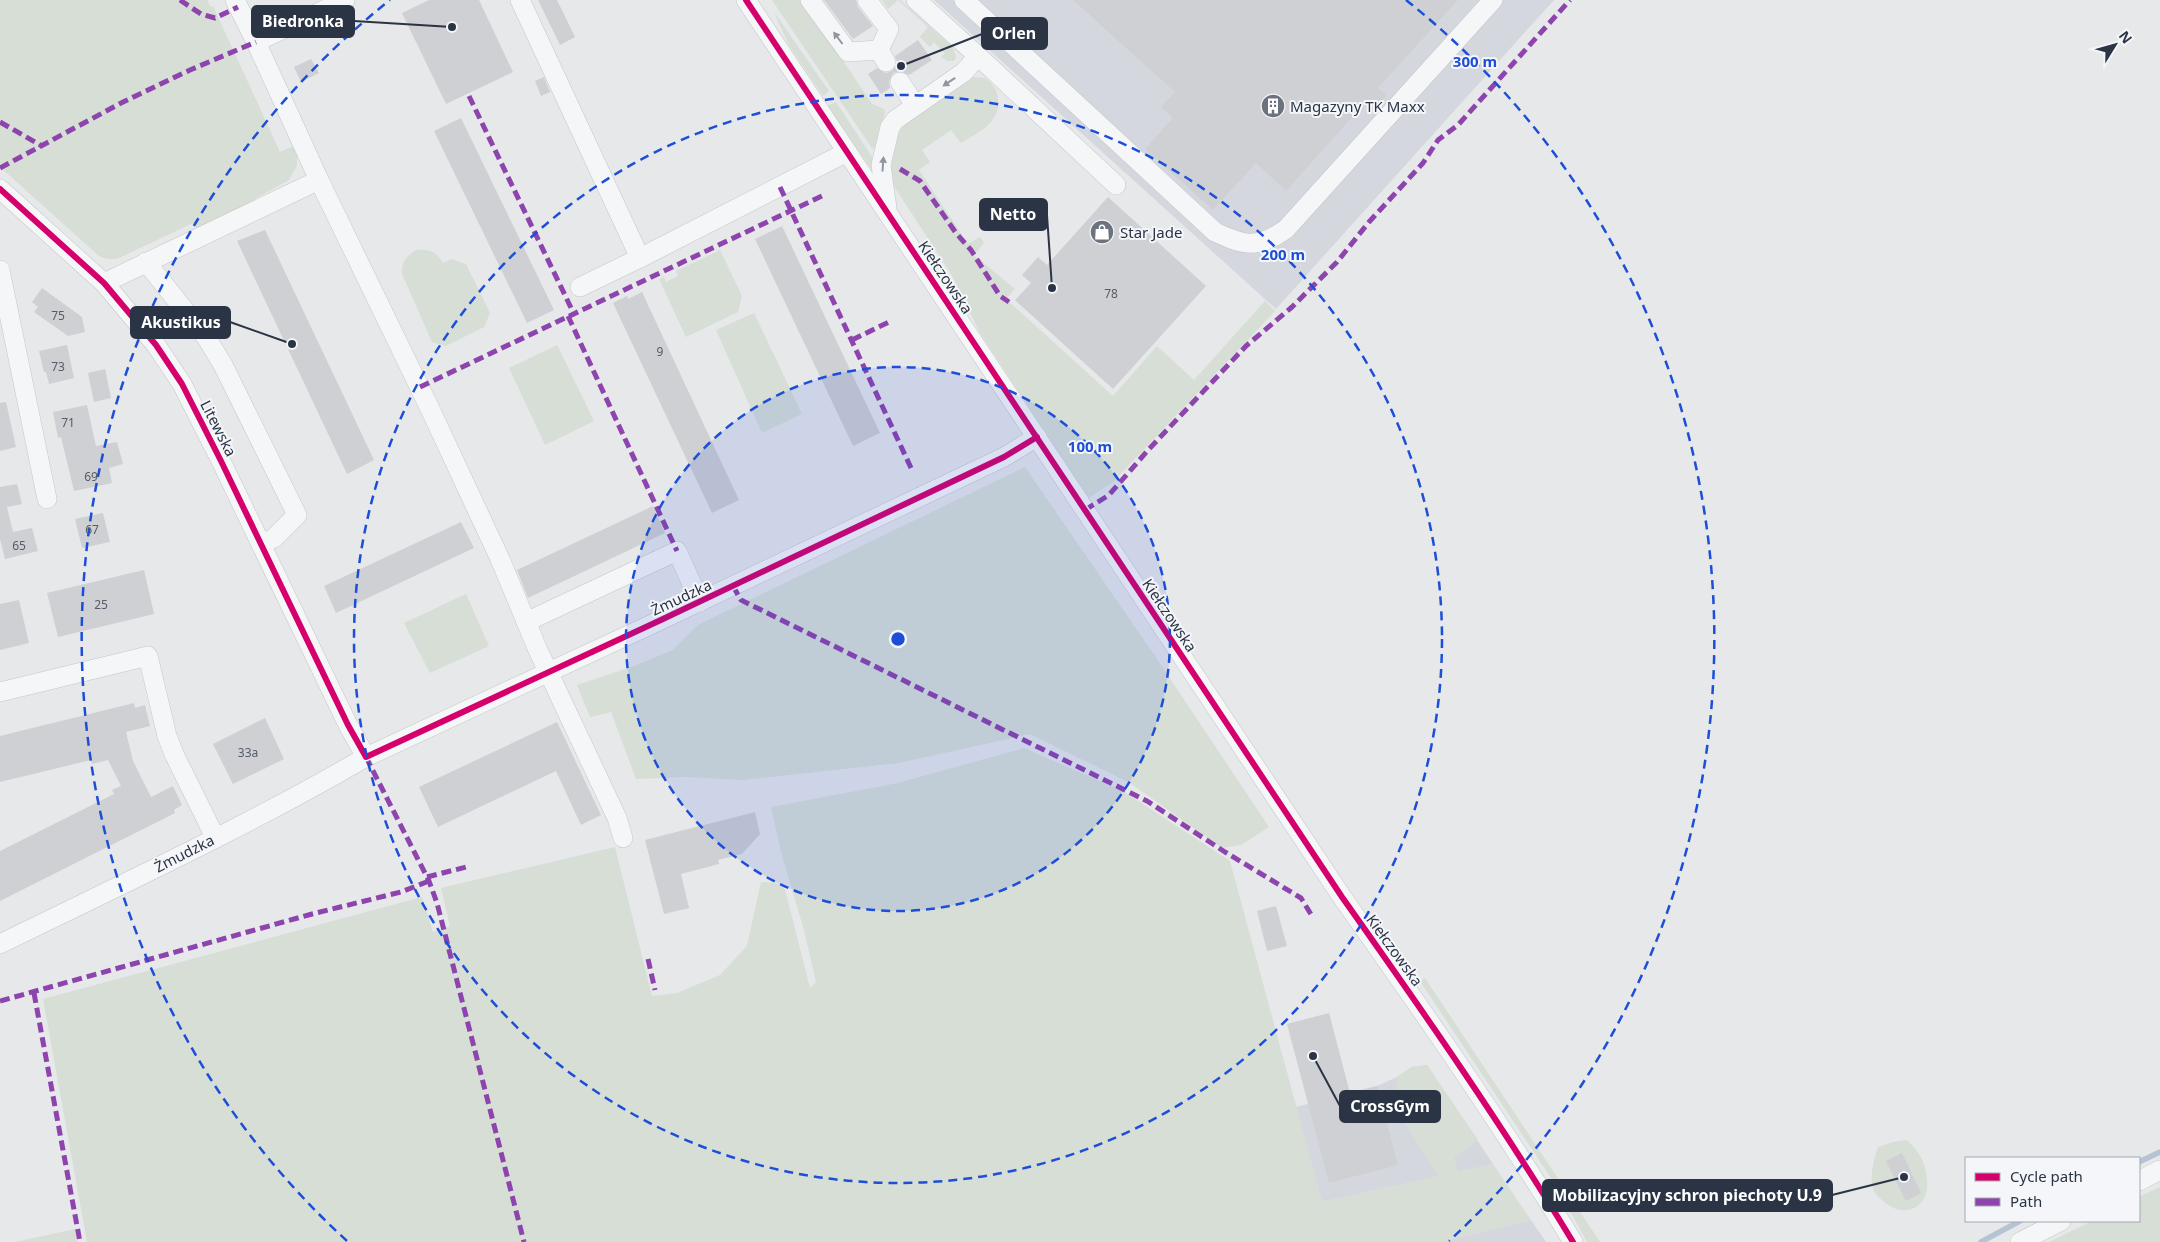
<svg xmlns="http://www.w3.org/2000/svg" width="2160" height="1242" viewBox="0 0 2160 1242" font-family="'Noto Sans',sans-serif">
	<rect width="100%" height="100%" fill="#e6e8ea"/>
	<g fill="#d4d7dd">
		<polygon points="934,0 1554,0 1276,309"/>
		<polygon points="1427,1065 1493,1164 1322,1202 1296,1107 1377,1086 1395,1078 1412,1067"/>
		<polygon points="1531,1220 1546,1242 1440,1242"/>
	</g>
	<g fill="#d6ded6">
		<polygon points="0,0 207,0 211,7 213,6 280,152 294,146 297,154 297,165 289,180 198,230 193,223 117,259 107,259 99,256 0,167"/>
		<polygon points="772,0 802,0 872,104 884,109 885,112 876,149 872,148"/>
		<polygon points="882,0 900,0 951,46 954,50 956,58 953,61 948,61 941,57 945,53 934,42 930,47 920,37 928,27 898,0 888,9"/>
		<polygon points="774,12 829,91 823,96 789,45"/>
		<path d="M972 77 985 78C993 84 998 90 998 101 1000 123 977 133 961 143L951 130 922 150 930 162 919 170 968 244 980 237 984 243 974 255 1015 289 1006 299 1113 396 1157 346 1194 380 1265 301 1275 311 1113 482 1089 498 980 333 951 274 890 180C892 165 892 144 900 131 912 109 951 91 972 77Z"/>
		<polygon points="836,102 874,160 872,170 827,106"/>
		<path d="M416 250C429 249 436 251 443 263L451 259 466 264 490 313 484 327 446 346 432 342 402 274C401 263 406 256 416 250Z"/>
		<polygon points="720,250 742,296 738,312 686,337 659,279 664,277 666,282 678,276 676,271"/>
		<polygon points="754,313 802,414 762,433 716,330"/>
		<polygon points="557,345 594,421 545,445 509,368"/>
		<polygon points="1025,467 1155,656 1269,827 1241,845 1222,848 1130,783 1030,734 899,763 744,780 687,777 636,779 611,712 590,717 577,685 634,666 673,650 698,625"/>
		<polygon points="466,594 489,646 430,673 404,623"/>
		<polygon points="1024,748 1123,791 1230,861 1322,1202 1438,1176 1406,1125 1395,1078 1412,1067 1427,1065 1478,1140 1454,1158 1458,1171 1493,1164 1531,1220 1440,1242 87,1242 43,999 422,897 433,932 450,926 441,888 615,847 652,996 677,993 720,975 747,946 761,882 777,883 785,890 810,988 816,982 804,930 781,852 771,807 898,783"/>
		<polygon points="1425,978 1600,1242 1587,1242 1553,1181 1420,981"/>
		<path d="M1907 1140C1919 1151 1926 1163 1927 1180 1930 1208 1904 1220 1883 1201 1879 1197 1875 1194 1873 1189 1869 1176 1874 1160 1878 1147L1893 1142Z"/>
		<polygon points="2160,1187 2160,1242 2049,1242 2092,1221 2139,1221 2139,1197"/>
		<polygon points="75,1229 77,1242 15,1242"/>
	</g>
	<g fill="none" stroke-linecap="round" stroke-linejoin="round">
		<g stroke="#b4c4d5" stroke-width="5.5">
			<polyline points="2139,1162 2160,1152"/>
			<polyline points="1981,1242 2020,1221"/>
		</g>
	</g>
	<g fill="#ced0d3">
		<polygon points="429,0 479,0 513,72 446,104 402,13"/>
		<polygon points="538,0 557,0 575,37 560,45"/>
		<polygon points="824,0 856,0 858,7 873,26 853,39"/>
		<polygon points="1073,0 1458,0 1378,88 1386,95 1372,111 1364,104 1286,191 1256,163 1213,210 1145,149 1173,118 1161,107 1175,92"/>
		<polygon points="918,40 932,60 909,75 900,71 893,73 889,82 890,88 881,94 868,74 877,68 886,73 892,71 897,62 895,56"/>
		<polygon points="311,59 319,73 301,82 294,67"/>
		<polygon points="544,77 550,92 541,96 535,81"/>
		<polygon points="461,118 554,310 527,323 434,131"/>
		<polygon points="1108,197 1206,286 1113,389 1015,300 1031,283 1022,275 1038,257 1047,265"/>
		<polygon points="782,226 880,433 853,446 755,239"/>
		<polygon points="265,230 374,460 347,474 237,241"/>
		<polygon points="42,288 82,317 85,332 68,336 34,312 38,307 32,302"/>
		<polygon points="642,292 739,500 712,513 613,303 627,296 628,299"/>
		<polygon points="67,345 74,378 49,384 46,372 44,372 39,351"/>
		<polygon points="105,369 111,398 94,402 88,373"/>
		<polygon points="6,402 16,447 0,451 0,403"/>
		<polygon points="87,405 96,446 117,442 123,464 109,468 112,483 74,491 61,437 58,438 53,412"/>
		<polygon points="17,484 22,504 7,507 13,532 32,528 38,551 5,559 0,539 0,487"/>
		<polygon points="653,506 665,533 528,598 517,570"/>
		<polygon points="103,513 110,542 82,548 75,519"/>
		<polygon points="461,522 474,548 336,613 324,586"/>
		<polygon points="144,570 154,614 58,637 47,593"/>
		<polygon points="19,600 29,643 0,650 0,604"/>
		<polygon points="134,703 135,708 145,705 150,726 126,732 133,761 151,797 173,786 182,805 174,810 175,813 0,901 0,851 114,794 112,790 121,786 108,760 92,764 91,760 0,782 0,736"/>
		<polygon points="265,718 284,759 233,784 213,744"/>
		<polygon points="557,722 601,815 581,825 556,771 438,827 419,787"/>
		<polygon points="755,812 760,834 742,854 718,860 719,864 681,874 689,908 664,914 645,840"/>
		<polygon points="1276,906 1287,946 1267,951 1257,911"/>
		<polygon points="1329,1013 1350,1093 1377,1086 1398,1165 1329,1183 1287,1024"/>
		<polygon points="1902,1153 1921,1193 1906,1201 1886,1161"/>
	</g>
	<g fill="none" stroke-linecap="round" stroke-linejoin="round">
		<g stroke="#c4c6c8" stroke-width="20">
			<g id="minor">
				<polyline points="235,0 256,42"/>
				<polyline points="520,0 640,258 847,152"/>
				<path d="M746 0 1342 897C1422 1010 1501 1123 1573 1242"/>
				<polyline points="810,0 848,52 879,50"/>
				<polyline points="867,0 889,29 879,50 886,62"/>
				<polyline points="916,0 978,56 1116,185"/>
				<path d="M964 0 1215 232C1245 246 1258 249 1286 229L1493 0"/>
				<polyline points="900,82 915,105"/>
				<polyline points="319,180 431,411 500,559 537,648 617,818 623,838"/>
				<polyline points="0,189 104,283 156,345 182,384 221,461 348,725 366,757 663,619 924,495 1004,457 1037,437"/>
				<polyline points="887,208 881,165 890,127 895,120 964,72 978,56"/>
				<polyline points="146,262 206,337 223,365 297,515 274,538 262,544"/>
				<polyline points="0,270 47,499"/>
				<polyline points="104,283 319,180 256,42 345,0"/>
				<polyline points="580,287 640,258"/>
				<polyline points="526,622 677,551 700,602"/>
				<polyline points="0,692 148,656 167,736 174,754 215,837"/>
				<path d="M0 944C122 884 248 826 366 757"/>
				<polyline points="2139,1181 2160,1170"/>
				<polyline points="2020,1242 2061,1221"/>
			</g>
		</g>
		<use href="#minor" stroke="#f5f6f7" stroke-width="19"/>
		<g stroke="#8e44ad" stroke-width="5" stroke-dasharray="10 5" stroke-linecap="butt">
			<polyline points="180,0 201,14 215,18 238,7"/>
			<polyline points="469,96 574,314"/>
			<polyline points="0,122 42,146"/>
			<polyline points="0,168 123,102 190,70 256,42"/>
			<polyline points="900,169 920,181 956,233 971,250 1000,296 1009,302"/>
			<polyline points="780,187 912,470"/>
			<polyline points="568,316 677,551"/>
			<polyline points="852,340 891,321"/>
			<polyline points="420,387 826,194"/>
			<polyline points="1085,510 1109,495 1149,449 1246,346 1292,307 1337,262 1369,222 1423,163 1438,140 1458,125 1570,0"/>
			<polyline points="733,586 741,600 1147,801 1225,852 1301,898 1312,916"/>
			<polyline points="366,757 429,881 437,903 524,1242"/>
			<polyline points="427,877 466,867"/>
			<polyline points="648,959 655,990"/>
			<polyline points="34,993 80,1242"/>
			<polyline points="0,1001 312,914 401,892 429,881"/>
		</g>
		<g stroke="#f4f6f9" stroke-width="9">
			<g id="cycleway">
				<path d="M746 0 1342 897C1422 1010 1501 1123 1573 1242"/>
				<polyline points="0,189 104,283 156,345 182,384 221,461 348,725 366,757 663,619 924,495 1004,457 1037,437"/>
			</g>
		</g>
		<use href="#cycleway" stroke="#d6006c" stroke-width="6"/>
	</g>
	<defs><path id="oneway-solid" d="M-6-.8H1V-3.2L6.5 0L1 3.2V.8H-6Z" transform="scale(1.25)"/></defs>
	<g fill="#90959e">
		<use href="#oneway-solid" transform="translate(838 38) rotate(-127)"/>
		<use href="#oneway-solid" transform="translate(949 82) rotate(146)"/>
		<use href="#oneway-solid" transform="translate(883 164) rotate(-86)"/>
	</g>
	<circle cx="898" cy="639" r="272" fill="#1d4ed8" fill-opacity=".12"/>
	<g fill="none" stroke="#1d4ed8" stroke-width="2.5" stroke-dasharray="9 6">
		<circle cx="898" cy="639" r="272"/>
		<circle cx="898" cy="639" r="544"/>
		<path d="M347 1241A816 816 0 0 1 390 0M1406 0A816 816 0 0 1 1449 1241"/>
	</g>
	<defs>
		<g id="building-disc" transform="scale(1.25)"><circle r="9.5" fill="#6c737f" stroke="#f4f6f9"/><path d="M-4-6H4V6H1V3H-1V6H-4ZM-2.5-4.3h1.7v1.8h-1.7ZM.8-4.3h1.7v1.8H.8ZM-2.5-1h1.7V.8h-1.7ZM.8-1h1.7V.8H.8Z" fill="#fff"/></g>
		<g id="shop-disc" transform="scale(1.25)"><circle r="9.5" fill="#6c737f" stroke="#f4f6f9"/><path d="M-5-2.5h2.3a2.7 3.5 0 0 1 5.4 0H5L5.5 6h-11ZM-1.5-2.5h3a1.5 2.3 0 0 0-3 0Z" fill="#fff"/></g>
	</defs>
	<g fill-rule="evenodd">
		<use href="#building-disc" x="1273" y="106"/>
		<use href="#shop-disc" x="1102" y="232"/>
	</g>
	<g text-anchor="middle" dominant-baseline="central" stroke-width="4" stroke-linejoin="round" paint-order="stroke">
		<g font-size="12" fill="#545c69">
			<text x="1111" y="293">78</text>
			<text x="58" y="315">75</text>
			<text x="660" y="351">9</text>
			<text x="58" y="366">73</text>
			<text x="68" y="422">71</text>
			<text x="91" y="476">69</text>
			<text x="92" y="529">67</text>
			<text x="19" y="545">65</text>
			<text x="101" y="604">25</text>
			<text x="248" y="752">33a</text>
		</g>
		<g font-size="15" fill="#2b3445" stroke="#f4f6f9" text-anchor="start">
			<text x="1290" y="106">Magazyny TK Maxx</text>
			<text x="1120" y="232">Star Jade</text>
		</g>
		<g font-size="15" fill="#2b3445" stroke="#f4f6f9">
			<text transform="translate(946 277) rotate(56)">Kiełczowska</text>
			<text transform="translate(219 428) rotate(63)">Litewska</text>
			<text transform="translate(681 597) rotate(-25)">Żmudzka</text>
			<text transform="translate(1170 615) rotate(56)">Kiełczowska</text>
			<text transform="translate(184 853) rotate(-27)">Żmudzka</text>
			<text transform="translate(1395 950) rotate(54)">Kiełczowska</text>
		</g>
	</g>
	<circle cx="898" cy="639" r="8" fill="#1d4ed8" stroke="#f4f6f9" stroke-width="2.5"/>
	<g font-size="15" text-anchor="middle" font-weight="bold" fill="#1d4ed8" stroke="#f4f6f9" stroke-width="4" stroke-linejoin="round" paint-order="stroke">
		<text x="1475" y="67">300 m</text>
		<text x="1283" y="260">200 m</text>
		<text x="1090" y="452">100 m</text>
	</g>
	<path fill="none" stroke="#2b3445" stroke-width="2" d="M452 27L354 21M901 66L982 34M1052 288L1047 215M292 344L230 322M1313 1056L1340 1106M1904 1177L1832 1195"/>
	<g fill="#2b3445" stroke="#f4f6f9" stroke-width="2">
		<circle cx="452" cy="27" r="5"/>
		<circle cx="901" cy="66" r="5"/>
		<circle cx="1052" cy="288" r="5"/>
		<circle cx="292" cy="344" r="5"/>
		<circle cx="1313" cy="1056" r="5"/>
		<circle cx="1904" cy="1177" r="5"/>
	</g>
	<g fill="#2b3445" stroke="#2b3445" stroke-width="2">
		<rect x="252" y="6" width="102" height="31" rx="5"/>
		<rect x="982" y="18" width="65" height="31" rx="5"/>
		<rect x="980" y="199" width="67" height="31" rx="5"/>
		<rect x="131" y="307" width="99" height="31" rx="5"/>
		<rect x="1340" y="1091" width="100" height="31" rx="5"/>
		<rect x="1543" y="1180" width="289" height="31" rx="5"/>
	</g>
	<g font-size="16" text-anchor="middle" font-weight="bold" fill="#fff">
		<text x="303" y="27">Biedronka</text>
		<text x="1014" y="39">Orlen</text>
		<text x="1013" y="220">Netto</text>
		<text x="181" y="328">Akustikus</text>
		<text x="1390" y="1112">CrossGym</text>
		<text x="1687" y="1201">Mobilizacyjny schron piechoty U.9</text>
	</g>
	<rect x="1965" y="1157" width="175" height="65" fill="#f4f6f9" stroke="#a4a8b1"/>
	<rect x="1975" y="1173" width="25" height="8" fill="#d6006c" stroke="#a4a8b1"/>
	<text x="2010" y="1182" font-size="15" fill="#2b3445">Cycle path</text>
	<rect x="1975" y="1198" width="25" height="8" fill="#8e44ad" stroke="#a4a8b1"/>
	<text x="2010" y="1207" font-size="15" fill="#2b3445">Path</text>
	<g transform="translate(2115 45) rotate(53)" stroke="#f4f6f9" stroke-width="4" paint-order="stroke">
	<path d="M0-4L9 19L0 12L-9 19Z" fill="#2b3445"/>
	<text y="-8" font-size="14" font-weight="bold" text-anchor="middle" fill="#2b3445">N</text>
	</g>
</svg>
